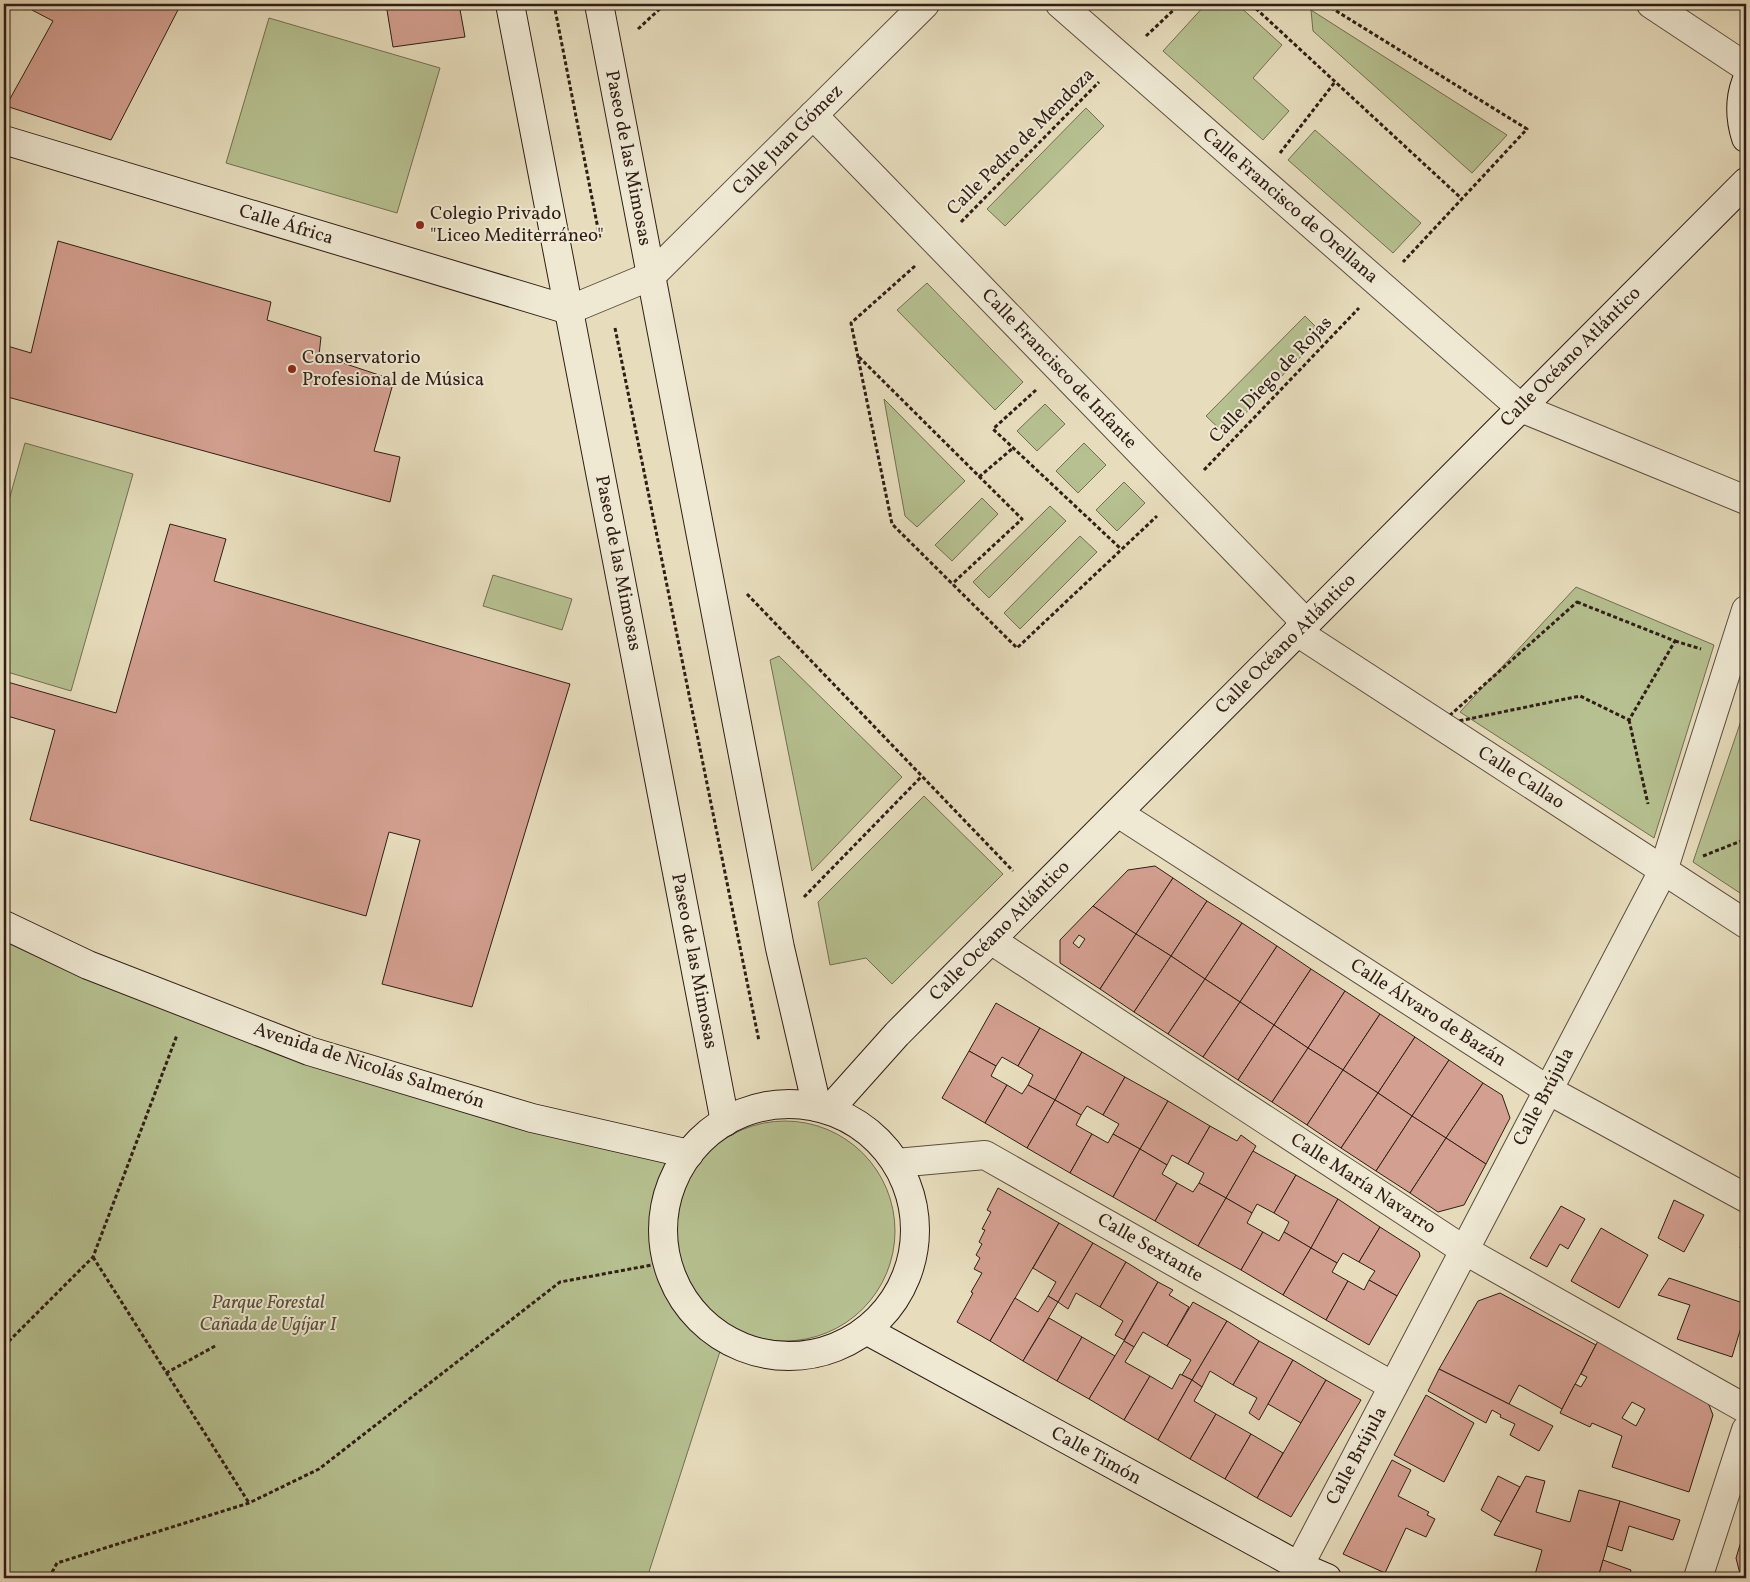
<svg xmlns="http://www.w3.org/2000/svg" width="1750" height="1582" viewBox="0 0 1750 1582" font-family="Vollkorn,serif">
	<rect width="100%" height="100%" fill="#e7ddbd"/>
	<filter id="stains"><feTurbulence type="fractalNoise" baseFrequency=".004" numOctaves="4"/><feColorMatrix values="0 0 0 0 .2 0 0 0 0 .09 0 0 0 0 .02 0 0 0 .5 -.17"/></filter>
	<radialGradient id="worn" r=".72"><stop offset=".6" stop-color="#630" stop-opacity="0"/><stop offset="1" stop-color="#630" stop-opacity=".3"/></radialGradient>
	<g fill="#b6c090" stroke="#736f53">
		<polygon points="1206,4 1237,4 1282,45 1253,78 1289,111 1263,140 1163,51"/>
		<polygon points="1311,10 1507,135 1472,173 1313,31"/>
		<polygon points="269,18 440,68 397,213 226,163"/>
		<polygon points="1086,108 1104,126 1005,226 987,209"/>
		<polygon points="1315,130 1421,223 1393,253 1288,160"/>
		<polygon points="927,283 1023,382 995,410 897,310"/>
		<polygon points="1305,316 1323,334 1225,434 1206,416"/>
		<polygon points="884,399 965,481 917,527 905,516"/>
		<polygon points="1045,404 1065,424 1037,451 1017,431"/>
		<polygon points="25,443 133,474 71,691 4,671 4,518"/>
		<polygon points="1084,443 1106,465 1078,493 1056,471"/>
		<polygon points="1124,482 1145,503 1117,531 1096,510"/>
		<polygon points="982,498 998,514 952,561 935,545"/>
		<polygon points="1050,506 1066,521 989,598 973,582"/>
		<polygon points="1080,536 1097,552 1020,629 1004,613"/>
		<polygon points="493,575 572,599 562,630 483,606"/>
		<polygon points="1576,587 1714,645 1654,838 1460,712"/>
		<polygon points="779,656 902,777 812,871 770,660"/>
		<polygon points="1746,706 1746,897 1693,862"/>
		<polygon points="924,796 1003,874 892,984 866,958 830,965 818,902"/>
		<path d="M4 925 309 1051 689 1154C684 1161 679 1169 675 1177 656 1217 661 1270 687 1305 697 1319 711 1329 724 1339L647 1578H4Z"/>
		<circle cx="785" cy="1231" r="110"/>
	</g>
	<g fill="#d39f90" stroke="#301e16" fill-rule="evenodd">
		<polygon points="36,4 181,4 111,140 6,106 53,21 32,10"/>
		<polygon points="386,4 459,4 465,37 393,47"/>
		<polygon points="58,241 271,302 267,320 321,337 319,355 394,380 374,451 400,457 390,502 4,396 4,345 31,353"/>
		<polygon points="170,524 226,539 214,581 570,684 472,1007 382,984 420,840 389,832 366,916 30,820 55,730 4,715 4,681 116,713"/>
		<polygon points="1155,866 1173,878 1136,934 1093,906 1128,870"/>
		<polygon points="1173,878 1207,901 1171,956 1136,934"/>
		<polygon points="1207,901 1242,923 1205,979 1171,956"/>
		<path d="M1093 906 1136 934 1100 989 1060 963V940ZM1079 935 1085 939 1079 948 1073 943Z"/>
		<polygon points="1242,923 1277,946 1240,1002 1205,979"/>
		<polygon points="1136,934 1171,956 1134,1012 1100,989"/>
		<polygon points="1277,946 1311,969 1274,1025 1240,1002"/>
		<polygon points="1171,956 1205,979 1168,1034 1134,1012"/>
		<polygon points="1311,969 1345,991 1308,1048 1274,1025"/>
		<polygon points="1205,979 1240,1002 1203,1057 1168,1034"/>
		<polygon points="1345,991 1380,1014 1343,1070 1308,1048"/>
		<polygon points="1240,1002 1274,1025 1238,1080 1203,1057"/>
		<polygon points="996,1003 1040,1028 1018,1066 1002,1057 996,1066 969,1051"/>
		<polygon points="1380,1014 1415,1037 1378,1093 1343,1070"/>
		<polygon points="1274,1025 1308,1048 1272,1102 1238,1080"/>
		<polygon points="1040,1028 1082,1052 1055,1100 1028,1085 1033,1075 1018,1066"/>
		<polygon points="1415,1037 1449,1060 1412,1116 1378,1093"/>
		<polygon points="1308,1048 1343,1070 1307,1125 1272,1102"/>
		<polygon points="969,1051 996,1066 991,1076 1007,1085 985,1123 942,1098"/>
		<polygon points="1082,1052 1125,1077 1103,1115 1087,1106 1081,1115 1055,1100"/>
		<polygon points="1449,1060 1483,1083 1446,1138 1412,1116"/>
		<polygon points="1343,1070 1378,1093 1341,1148 1307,1125"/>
		<polygon points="1125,1077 1168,1101 1140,1149 1113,1134 1119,1124 1103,1115"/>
		<polygon points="1483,1083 1502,1095 1510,1118 1486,1164 1446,1138"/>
		<polygon points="1007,1085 1022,1094 1028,1085 1055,1100 1027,1148 985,1123"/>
		<polygon points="1378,1093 1412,1116 1376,1171 1341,1148"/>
		<polygon points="1055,1100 1081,1115 1076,1125 1092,1134 1070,1173 1027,1148"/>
		<polygon points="1168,1101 1210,1126 1188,1164 1172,1155 1167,1165 1140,1149"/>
		<polygon points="1412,1116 1446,1138 1410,1193 1376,1171"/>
		<polygon points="1210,1126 1237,1141 1241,1135 1256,1146 1226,1198 1199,1183 1204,1173 1188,1164"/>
		<polygon points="1092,1134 1108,1143 1113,1134 1140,1149 1113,1197 1070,1173"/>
		<polygon points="1446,1138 1486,1164 1464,1205 1438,1212 1410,1193"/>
		<polygon points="1140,1149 1167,1165 1162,1174 1177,1183 1155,1221 1113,1197"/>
		<polygon points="1253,1151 1296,1175 1274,1213 1257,1204 1252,1213 1226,1198"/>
		<polygon points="1296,1175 1338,1199 1311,1248 1284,1232 1289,1222 1274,1213"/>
		<polygon points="1177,1183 1193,1192 1199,1183 1226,1198 1198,1246 1155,1221"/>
		<polygon points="998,1188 1059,1223 990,1341 957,1322 973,1293 971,1292 982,1273 974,1269 980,1258 976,1255 982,1244 979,1242 985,1230 982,1229 991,1212 987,1210"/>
		<polygon points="1226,1198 1252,1213 1247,1223 1263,1232 1241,1270 1198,1246"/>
		<polygon points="1338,1199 1380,1227 1359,1262 1343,1253 1337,1263 1311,1248"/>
		<polygon points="1674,1200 1704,1215 1684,1252 1658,1238"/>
		<polygon points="1561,1206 1585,1219 1568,1249 1560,1244 1547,1267 1530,1258"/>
		<polygon points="1059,1223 1093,1243 1058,1302 1048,1296 1056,1282 1033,1268"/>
		<polygon points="1380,1227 1419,1252 1420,1256 1397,1296 1369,1280 1375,1271 1359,1262"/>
		<polygon points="1601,1228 1648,1255 1619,1308 1571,1281"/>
		<polygon points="1263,1232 1279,1241 1284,1232 1311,1248 1283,1295 1241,1270"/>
		<polygon points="1744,1235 1746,1236 1746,1257 1742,1255 1743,1249 1740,1248"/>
		<polygon points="1093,1243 1126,1262 1100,1307 1076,1293 1068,1309 1058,1302"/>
		<polygon points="1311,1248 1337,1263 1332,1272 1348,1281 1326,1320 1283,1295"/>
		<polygon points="1126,1262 1158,1282 1124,1340 1115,1335 1123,1321 1100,1307"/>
		<polygon points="1669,1278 1746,1304 1746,1311 1732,1357 1677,1339 1690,1305 1658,1295"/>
		<polygon points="1369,1280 1397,1296 1369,1345 1326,1320 1348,1281 1364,1290"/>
		<polygon points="1158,1282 1173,1290 1169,1295 1189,1307 1167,1346 1143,1332 1134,1347 1124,1341"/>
		<polygon points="1500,1293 1596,1345 1562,1409 1519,1385 1509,1404 1439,1369 1478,1301"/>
		<polygon points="1048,1296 1058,1302 1023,1361 990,1341 1015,1298 1038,1312"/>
		<polygon points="1193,1302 1227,1321 1192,1380 1182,1375 1191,1360 1167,1346"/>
		<polygon points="1049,1318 1082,1337 1057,1381 1023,1361"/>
		<polygon points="1227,1321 1259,1341 1233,1385 1210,1371 1202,1387 1192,1380"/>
		<polygon points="1082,1337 1115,1356 1089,1399 1057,1381"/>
		<path d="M1599 1339 1703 1390 1713 1415 1689 1492 1612 1467 1622 1436 1592 1423 1590 1427 1560 1413 1575 1384 1581 1387 1587 1377 1581 1374ZM1632 1402 1645 1409 1636 1426 1622 1418Z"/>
		<polygon points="1124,1341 1134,1347 1125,1362 1150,1376 1124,1420 1089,1399"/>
		<polygon points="1259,1341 1293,1360 1259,1420 1249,1413 1257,1398 1233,1385"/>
		<polygon points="1293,1360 1326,1380 1301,1423 1268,1404"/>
		<polygon points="1439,1369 1553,1426 1539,1451 1510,1435 1515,1424 1500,1417 1501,1415 1492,1410 1486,1423 1428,1391"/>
		<polygon points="1180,1374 1192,1380 1158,1440 1124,1420 1150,1376 1172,1389"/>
		<polygon points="1192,1380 1202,1387 1194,1401 1216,1414 1190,1459 1158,1440"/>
		<polygon points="1326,1380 1361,1400 1291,1517 1257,1498"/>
		<polygon points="1426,1395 1474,1423 1444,1482 1394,1455"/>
		<polygon points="1216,1414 1251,1434 1225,1479 1190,1459"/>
		<polygon points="1251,1434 1283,1453 1257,1498 1225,1479"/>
		<polygon points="1392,1460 1411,1470 1398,1496 1429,1512 1427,1515 1435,1519 1426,1537 1406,1528 1385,1573 1343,1554"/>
		<polygon points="1498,1476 1520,1487 1501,1522 1481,1510"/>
		<polygon points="1526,1476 1545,1481 1536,1512 1570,1522 1579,1490 1620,1501 1598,1578 1534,1578 1542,1550 1494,1535"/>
		<polygon points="1620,1501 1680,1520 1673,1540 1629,1526 1622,1551 1607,1546"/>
		<polygon points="1746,1525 1746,1578 1741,1578 1736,1558"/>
		<polygon points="1603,1560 1631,1570 1629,1578 1598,1578"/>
	</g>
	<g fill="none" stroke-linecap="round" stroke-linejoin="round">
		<g stroke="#5e4e40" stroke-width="30">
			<g id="street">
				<polyline points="1060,4 1521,408 1746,500"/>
				<polyline points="1651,4 1746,67"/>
				<polyline points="813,115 1306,623"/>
				<polyline points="569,310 651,276 925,4"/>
				<polyline points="1297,632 1746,924"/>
				<polyline points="1118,813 1548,1090 1746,1198"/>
				<polyline points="991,940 1464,1250 1746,1409"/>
				<polyline points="896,1163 985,1155 1393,1386"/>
				<polyline points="1299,1566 1663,871 1746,610"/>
				<polyline points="1698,1578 1746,1430"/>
			</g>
		</g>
		<g stroke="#301e16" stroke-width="30">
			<g id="secondary">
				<polyline points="510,4 725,1122"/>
				<polyline points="599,4 780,948 817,1107"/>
				<path d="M1746 82C1739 101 1740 119 1746 138"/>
				<polyline points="4,140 569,310"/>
				<polyline points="4,925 88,965 309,1051 532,1118 689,1154"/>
				<circle cx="789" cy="1230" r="126"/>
				<polyline points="829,1110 897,1034 1746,182"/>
				<polyline points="866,1330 1299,1566 1327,1578"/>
			</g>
		</g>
		<g stroke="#301e16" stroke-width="3" stroke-dasharray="4 2.5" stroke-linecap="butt">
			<polyline points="554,4 600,239"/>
			<polyline points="1251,4 1462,199"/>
			<polyline points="1325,4 1527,129 1403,262"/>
			<polyline points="638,29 665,4"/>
			<polyline points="1146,36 1180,4"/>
			<polyline points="1280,153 1335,82"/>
			<polyline points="961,222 1099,82"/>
			<polyline points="915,266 851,323 892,524 1017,648 1157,516"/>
			<polyline points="615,328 759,1041"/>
			<polyline points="859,357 1022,519 952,584"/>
			<polyline points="1036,390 993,429 1121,549"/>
			<polyline points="1204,470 1359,308"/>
			<polyline points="979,477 1013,448"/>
			<polyline points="747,594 1013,871"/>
			<polygon points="1577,602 1675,641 1629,720 1580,696 1439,725"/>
			<polyline points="1675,641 1701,649"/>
			<polyline points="1629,720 1648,804"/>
			<polyline points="1703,856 1746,839"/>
			<polyline points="804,897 922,776"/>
			<polyline points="93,1257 249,1503"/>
			<polyline points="4,1346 93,1257 177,1035"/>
			<polyline points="166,1373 217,1345"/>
			<polyline points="4,1575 7,1578"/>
			<polyline points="49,1578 57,1563 249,1503 319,1469 560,1282 668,1262"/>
		</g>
		<use href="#street" stroke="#efe9d4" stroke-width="28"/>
		<use href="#secondary" stroke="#efe9d4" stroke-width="28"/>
	</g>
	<g fill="#8f2418" stroke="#efe9d4" stroke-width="2">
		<circle cx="420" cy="225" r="5"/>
		<circle cx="292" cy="369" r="5"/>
	</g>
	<g text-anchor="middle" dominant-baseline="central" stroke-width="4" stroke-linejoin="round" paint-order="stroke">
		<g font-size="19" fill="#301e16" stroke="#efe9d4">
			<text transform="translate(788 140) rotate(-45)">Calle Juan Gómez</text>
			<text transform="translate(1021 142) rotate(-45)">Calle Pedro de Mendoza</text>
			<text transform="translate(628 158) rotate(79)">Paseo de las Mimosas</text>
			<text transform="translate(1290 206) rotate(41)">Calle Francisco de Orellana</text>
			<text transform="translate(286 225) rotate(17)">Calle África</text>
			<text transform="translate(1571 357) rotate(-45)">Calle Océano Atlántico</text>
			<text transform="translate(1059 369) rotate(46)">Calle Francisco de Infante</text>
			<text transform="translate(1271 380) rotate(-46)">Calle Diego de Rojas</text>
			<text transform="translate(618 563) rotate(79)">Paseo de las Mimosas</text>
			<text transform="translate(1286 644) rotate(-45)">Calle Océano Atlántico</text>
			<text transform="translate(1521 778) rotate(33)">Calle Callao</text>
			<text transform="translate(1000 931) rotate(-45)">Calle Océano Atlántico</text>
			<text transform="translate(694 961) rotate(79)">Paseo de las Mimosas</text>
			<text transform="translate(1428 1013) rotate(33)">Calle Álvaro de Bazán</text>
			<text transform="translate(369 1066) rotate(18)">Avenida de Nicolás Salmerón</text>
			<text transform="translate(1544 1097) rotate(-62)">Calle Brújula</text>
			<text transform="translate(1363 1184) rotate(33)">Calle María Navarro</text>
			<text transform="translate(1150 1248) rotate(30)">Calle Sextante</text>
			<text transform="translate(1096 1456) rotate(29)">Calle Timón</text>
			<text transform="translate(1357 1456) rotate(-62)">Calle Brújula</text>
		</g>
		<g font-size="19" fill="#301e16" stroke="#efe9d4" text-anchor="start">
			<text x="430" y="214">Colegio Privado<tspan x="430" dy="22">"Liceo Mediterráneo"</tspan></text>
			<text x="302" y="358">Conservatorio<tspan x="302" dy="22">Profesional de Música</tspan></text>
		</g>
		<g font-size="19" font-style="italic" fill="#584f3b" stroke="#efe9d4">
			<text x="268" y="1303">Parque Forestal<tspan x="268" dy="22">Cañada de Ugíjar I</tspan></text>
		</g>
	</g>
	<rect width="1750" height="1582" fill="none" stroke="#e7ddbd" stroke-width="20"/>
	<rect x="5" y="5" width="1740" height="1572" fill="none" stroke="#301e16" stroke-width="2.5"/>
	<rect x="10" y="10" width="1730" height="1562" fill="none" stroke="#301e16"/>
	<rect width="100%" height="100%" filter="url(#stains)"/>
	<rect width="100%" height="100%" fill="url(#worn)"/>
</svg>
